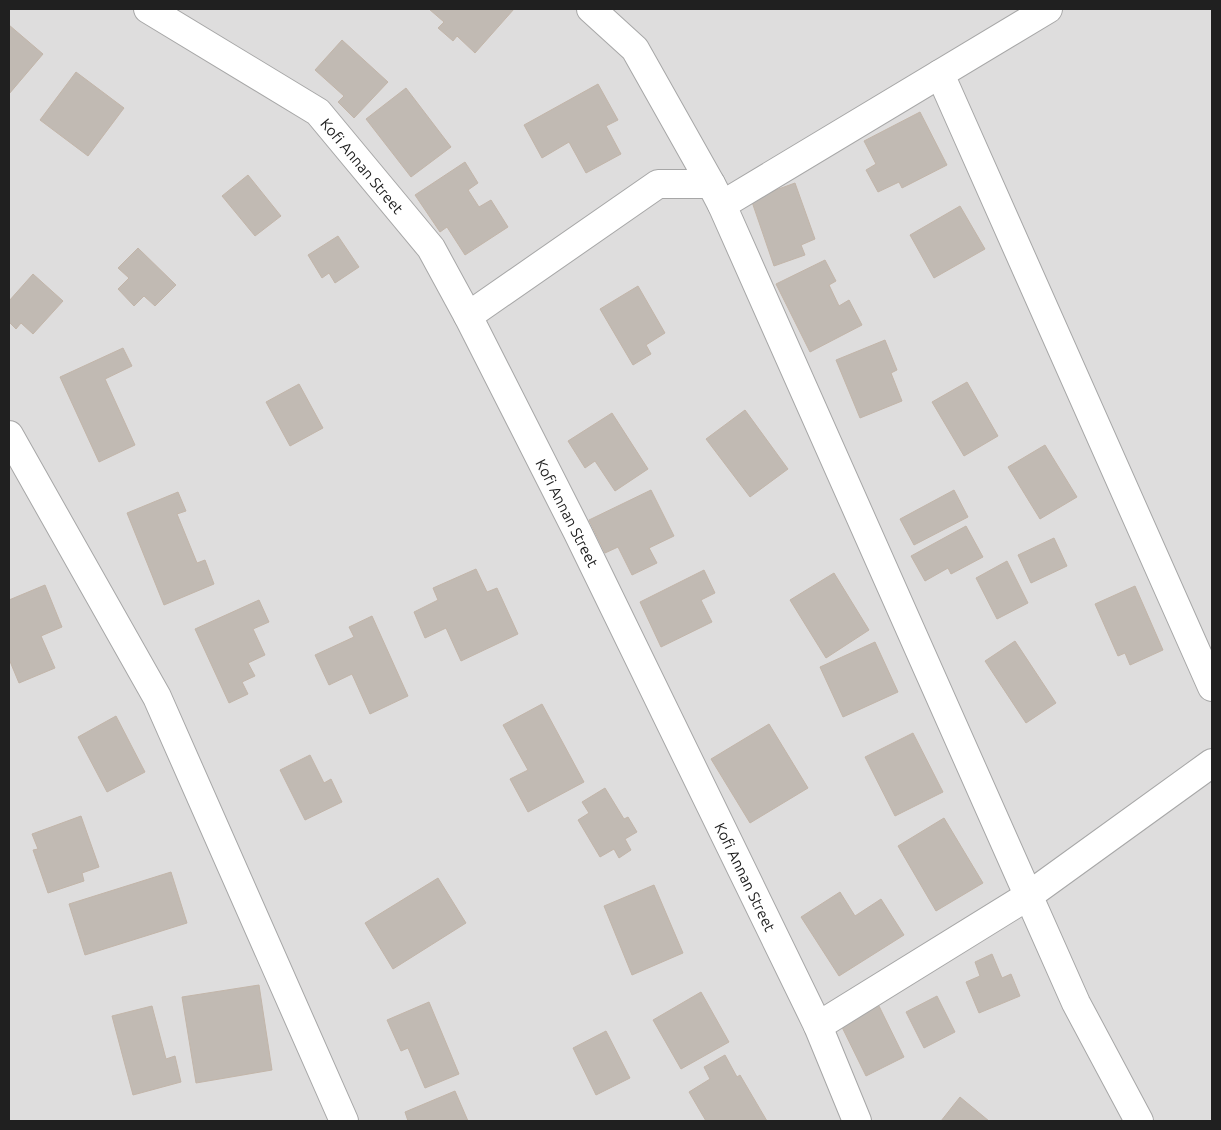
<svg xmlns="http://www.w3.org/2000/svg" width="1221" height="1130" viewBox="0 0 1221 1130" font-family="Ubuntu,sans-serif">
	<rect width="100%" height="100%" fill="#f1eee7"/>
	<rect fill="#dedddd" x="9" y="9" width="1203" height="1112"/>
	<g fill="#c1bab3" stroke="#c2b5a9">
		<polygon points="429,9 514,9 475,53 457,36 453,41 438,28 444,22"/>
		<polygon points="9,25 43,54 9,94"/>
		<polygon points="342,40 388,82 354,118 338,102 344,96 315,70"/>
		<polygon points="76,72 124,108 88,156 40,120"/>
		<polygon points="598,84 618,120 606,126 621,154 586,173 569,142 542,158 524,125"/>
		<polygon points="406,88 451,147 411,177 366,119"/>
		<polygon points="920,112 947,165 902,188 899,182 878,192 866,170 876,164 864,141"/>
		<polygon points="465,162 478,183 468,190 479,207 491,200 508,227 465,255 447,227 440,232 415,195"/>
		<polygon points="248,175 281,216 255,236 222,196"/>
		<polygon points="795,183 815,239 801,245 805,255 774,266 751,199"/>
		<polygon points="960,206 985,249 934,278 910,235"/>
		<polygon points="338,236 359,267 335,283 329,273 322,278 308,255"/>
		<polygon points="138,248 176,285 155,306 144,296 134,306 118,289 129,278 118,268"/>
		<polygon points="825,260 836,281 829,285 839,306 849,300 862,325 810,352 776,284"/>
		<polygon points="33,274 63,301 33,334 21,323 16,329 9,322 9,301"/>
		<polygon points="638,286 665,333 646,345 651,354 633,365 600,309"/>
		<polygon points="885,340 897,370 891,373 902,401 860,418 836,360"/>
		<polygon points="123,348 132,366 105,379 135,445 99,462 60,377"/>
		<polygon points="967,382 998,436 964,456 932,402"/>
		<polygon points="299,384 323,428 290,446 266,402"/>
		<polygon points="745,410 788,469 750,497 706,439"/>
		<polygon points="612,413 648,469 615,491 595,461 585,468 568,441"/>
		<polygon points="1045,445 1077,497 1040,519 1008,467"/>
		<polygon points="651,490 674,536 649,548 657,563 632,575 618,547 605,553 589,520"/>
		<polygon points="954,490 968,517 914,545 900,519"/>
		<polygon points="178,492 186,511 177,514 197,563 205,560 214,584 164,605 127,513"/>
		<polygon points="966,526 983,557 951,574 948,568 925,581 911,556"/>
		<polygon points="1054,538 1067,566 1031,583 1018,555"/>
		<polygon points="1007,561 1028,603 997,619 976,578"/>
		<polygon points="476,569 487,592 497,588 518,634 461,661 446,628 425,638 414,612 438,600 433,588"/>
		<polygon points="704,570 715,593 701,600 712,622 661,647 640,602"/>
		<polygon points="834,573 869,630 826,658 790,600"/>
		<polygon points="45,585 62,627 41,636 55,668 19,683 9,659 9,600"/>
		<polygon points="1135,586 1163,650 1130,665 1125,653 1118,656 1095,604"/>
		<polygon points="259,600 269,622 253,629 265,655 248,663 255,676 242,682 248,694 229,703 195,629"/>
		<polygon points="372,616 408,696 370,714 352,674 329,685 315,655 354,637 349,627"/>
		<polygon points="1015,641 1056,703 1026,723 985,661"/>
		<polygon points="875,642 898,692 843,717 820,667"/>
		<polygon points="542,704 584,782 528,812 510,779 528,770 503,725"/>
		<polygon points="116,716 145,772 107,792 78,737"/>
		<polygon points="769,724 808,788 750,823 711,759"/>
		<polygon points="913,733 943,792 895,816 865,757"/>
		<polygon points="310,755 324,783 331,779 342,802 305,820 280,770"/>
		<polygon points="605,788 624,819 628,817 637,832 625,839 631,850 619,858 614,849 600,857 578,820 589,813 582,802"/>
		<polygon points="81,816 99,867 82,873 84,881 48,893 33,850 38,849 32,834"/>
		<polygon points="944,818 983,883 936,911 898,846"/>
		<polygon points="171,872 187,923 85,955 69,904"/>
		<polygon points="438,878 466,923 393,969 365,923"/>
		<polygon points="654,885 683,953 632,975 604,906"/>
		<polygon points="840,892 855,916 881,899 904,935 839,976 801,917"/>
		<polygon points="992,954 1002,978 1011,974 1020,996 979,1013 966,982 980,976 975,962"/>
		<polygon points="259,985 272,1070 196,1083 182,997"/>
		<polygon points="701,992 729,1042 681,1069 653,1020"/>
		<polygon points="937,996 955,1032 924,1048 906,1012"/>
		<polygon points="429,1002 459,1074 425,1088 408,1048 401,1051 387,1020"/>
		<polygon points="877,1002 904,1057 866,1076 839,1021"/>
		<polygon points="152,1006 166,1059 175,1056 181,1082 133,1095 112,1016"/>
		<polygon points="606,1031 630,1078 596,1095 573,1048"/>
		<polygon points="725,1055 737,1077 740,1075 767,1121 706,1121 689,1092 710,1079 704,1067"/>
		<polygon points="455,1091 468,1121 408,1121 405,1112"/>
		<polygon points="960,1097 989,1121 941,1121"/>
	</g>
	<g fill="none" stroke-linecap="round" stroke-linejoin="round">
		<g stroke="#a7a7a7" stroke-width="30">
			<g id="street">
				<polyline points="148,9 318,112 431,248 468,316 577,531 818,1026 857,1121"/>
				<polyline points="591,9 635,49 711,184"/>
				<polyline points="940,74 1212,687"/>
				<polyline points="722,205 1048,9"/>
				<polyline points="468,316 658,184 711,184 722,205 1076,1003 1139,1121"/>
				<polyline points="9,435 157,697 344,1121"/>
				<polyline points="818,1026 1028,896 1212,763"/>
			</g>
		</g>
		<use href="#street" stroke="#fff" stroke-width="28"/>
	</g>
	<g text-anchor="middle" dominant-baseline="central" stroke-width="4.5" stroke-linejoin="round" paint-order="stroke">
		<g font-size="15" fill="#202020" stroke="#fff">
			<text transform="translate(362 166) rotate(50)">Kofi Annan Street</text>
			<text transform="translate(567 513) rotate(63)">Kofi Annan Street</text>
			<text transform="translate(745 877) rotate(64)">Kofi Annan Street</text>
		</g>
	</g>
	<rect width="1221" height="1130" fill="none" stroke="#202020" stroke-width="20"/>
</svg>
